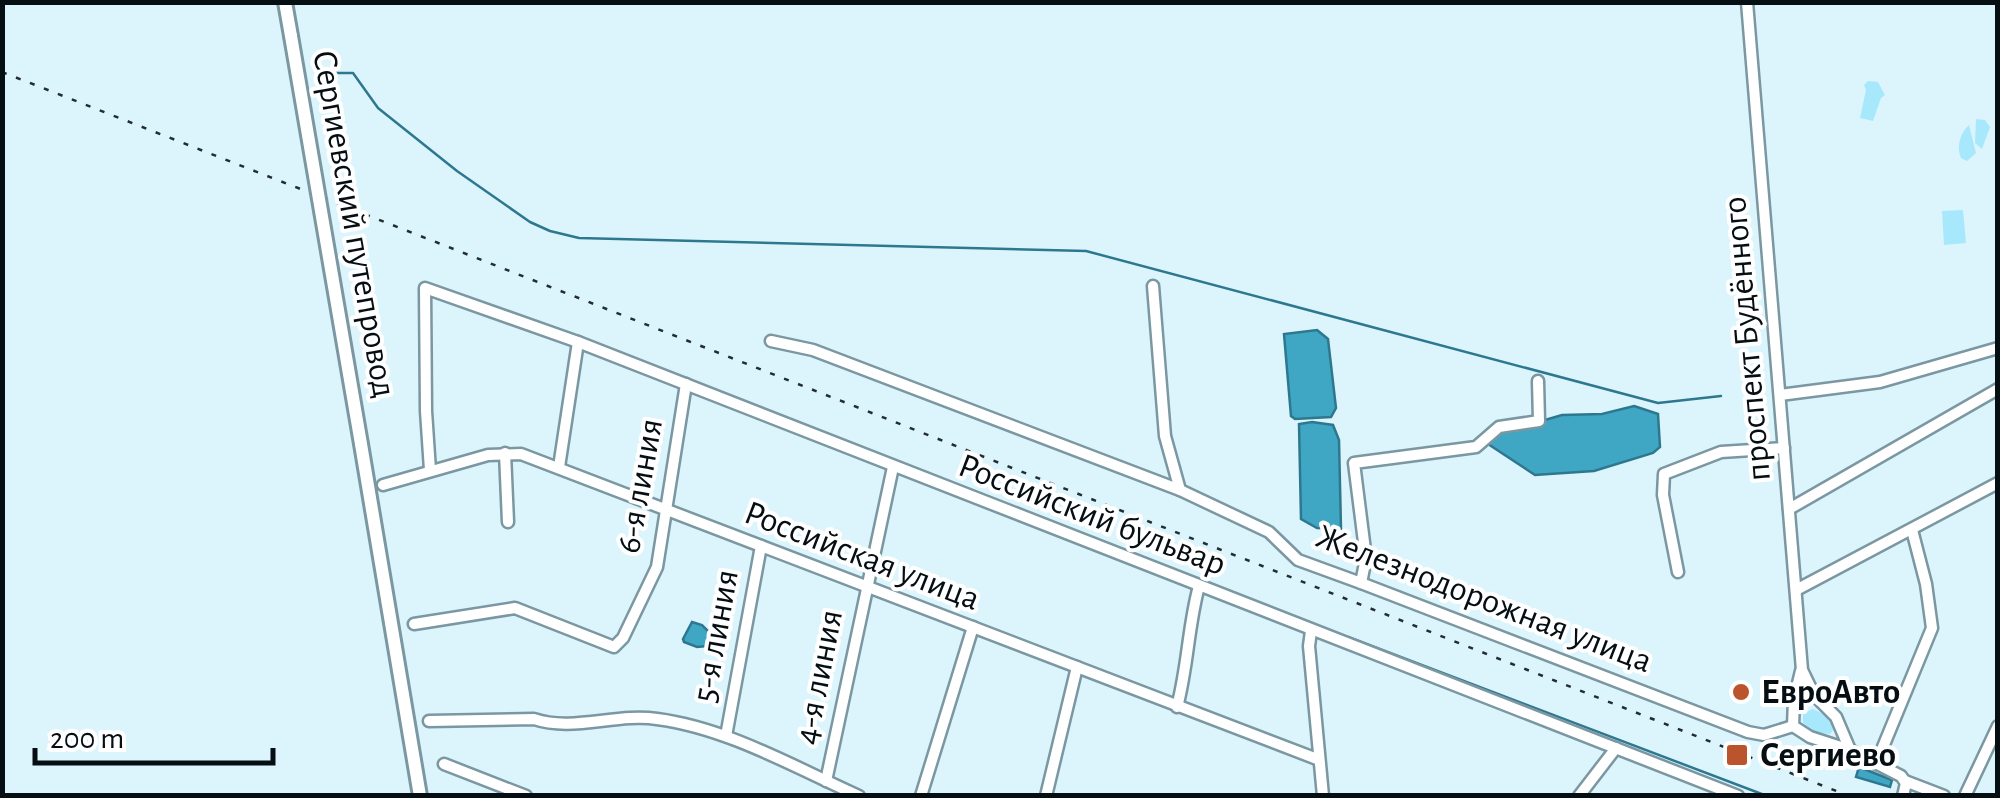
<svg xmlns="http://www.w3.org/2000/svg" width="2000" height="798" viewBox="0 0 2000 798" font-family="'Alegreya Sans',sans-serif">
	<rect width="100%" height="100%" fill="#dcf5fd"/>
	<g fill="#a7e8fd">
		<polygon points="1868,81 1878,82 1885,95 1881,98 1873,121 1860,118 1866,90 1864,85"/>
		<polygon points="1976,119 1985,120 1990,127 1982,149 1975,143"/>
		<path d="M1969 125 1976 153 1967 161 1961 158C1956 147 1960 133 1969 125Z"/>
		<polygon points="1963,210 1966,243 1944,245 1942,211"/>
		<polygon points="1813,709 1831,718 1833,730 1830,734 1815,733 1803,723 1803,713"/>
	</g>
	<g fill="#3fa6c4" stroke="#2e788f" stroke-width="2.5">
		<polygon points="1317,330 1328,339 1336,408 1331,417 1295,419 1291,416 1284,334"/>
		<polygon points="1634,406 1658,414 1660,447 1653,453 1594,471 1535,475 1488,444 1496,434 1562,415 1602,414"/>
		<polygon points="1312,422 1333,425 1339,440 1341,529 1317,528 1301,519 1299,424"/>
		<polygon points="692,622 702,625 712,635 707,646 697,647 684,642 683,639"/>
		<polygon points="1859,767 1892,780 1890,787 1856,777"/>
	</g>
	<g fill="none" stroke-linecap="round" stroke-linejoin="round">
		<g stroke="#2e788f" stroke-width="2.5">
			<polyline points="332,73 353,73 378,108 457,171 530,222 550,231 579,238 1086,251 1658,403 1721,396"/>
			<polyline points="1348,637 1767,796"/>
		</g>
		<g stroke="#7b97a1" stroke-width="15">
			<g id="minor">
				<polyline points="1747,2 1802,670 1814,695 1836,717 1850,750"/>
				<polyline points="1153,286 1165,436 1180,490"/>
				<polyline points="771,341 813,350 1180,490 1269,532 1298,560 1361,583 1748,732 1764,735 1793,726"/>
				<polyline points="1780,395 1880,382 1998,348"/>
				<polyline points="505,453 508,522"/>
				<polyline points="559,467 578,342"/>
				<polyline points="430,470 426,411 425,288 578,342 1738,796"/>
				<polyline points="383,485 488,455 521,454 1317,759"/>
				<polyline points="1789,509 1998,389"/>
				<polyline points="1678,572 1663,495 1664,474 1721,452 1784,448"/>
				<polyline points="1361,583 1366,558 1354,463 1476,447 1499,427 1539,421 1538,381"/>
				<polyline points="1796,590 1998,483"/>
				<polyline points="414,624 515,608 614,647 623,638 657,567 686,384"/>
				<polyline points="1311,631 1309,646 1323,796"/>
				<path d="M1177 707C1188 666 1188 626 1199 586"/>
				<path d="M429 721 534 719C572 732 617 713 657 719 727 728 794 767 859 796"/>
				<polyline points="1793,726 1810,737 1850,750 1901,776 1906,783 1903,796"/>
				<polyline points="1793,726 1794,700 1801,671"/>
				<polyline points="726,736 761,546"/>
				<polyline points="444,764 526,796"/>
				<polyline points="1876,764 1932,628 1926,584 1912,530"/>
				<polyline points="826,781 893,467"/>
				<polyline points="1905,781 1944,796"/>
				<polyline points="921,796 973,627"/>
				<polyline points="1046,796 1077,667"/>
				<polyline points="1579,796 1616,748"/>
				<polyline points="1965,796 1998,726"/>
			</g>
		</g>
		<g stroke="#7b97a1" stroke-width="18">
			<g id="major">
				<polyline points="285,2 291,36"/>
				<polyline points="361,444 420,796"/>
			</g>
		</g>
		<use href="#minor" stroke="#fff" stroke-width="10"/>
		<use href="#major" stroke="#fff" stroke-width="12"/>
		<polyline stroke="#222d32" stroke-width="2.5" stroke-dasharray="5 10" stroke-linecap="butt" points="2,72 1849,796"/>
		<g stroke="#7b97a1" stroke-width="18" stroke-linecap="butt">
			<polyline id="major-bridge" points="291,36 361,444"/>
		</g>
		<use href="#major-bridge" stroke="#fff" stroke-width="12"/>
	</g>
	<g fill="#bb532c" stroke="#fff" stroke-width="4">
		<circle cx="1741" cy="692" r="10"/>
		<rect x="1725" y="743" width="24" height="24" rx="5"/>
	</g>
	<g text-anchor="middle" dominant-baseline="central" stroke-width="8" stroke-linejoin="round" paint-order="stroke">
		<g font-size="35" fill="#050e12" stroke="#fff">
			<text transform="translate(354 224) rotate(80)">Сергиевский путепровод</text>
			<text transform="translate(1747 339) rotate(-95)">проспект Будённого</text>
			<text transform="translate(640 486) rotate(-80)">6-я линия</text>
			<text transform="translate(1092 515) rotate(21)">Российский бульвар</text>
			<text transform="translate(862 556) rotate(21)">Российская улица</text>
			<text transform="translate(1484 599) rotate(21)">Железнодорожная улица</text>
			<text transform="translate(716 636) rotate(-80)">5-я линия</text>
			<text transform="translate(819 677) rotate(-79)">4-я линия</text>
		</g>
		<g font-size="35" font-weight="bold" fill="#050e12" stroke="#fff" text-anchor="start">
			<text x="1761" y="692">ЕвроАвто</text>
			<text x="1760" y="755">Сергиево</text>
		</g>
	</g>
	<rect width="2000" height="798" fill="none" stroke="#050e12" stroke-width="10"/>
	<path d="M35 748v15h238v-15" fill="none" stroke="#050e12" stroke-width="5"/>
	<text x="50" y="748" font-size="30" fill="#050e12" stroke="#ffffff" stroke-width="8" paint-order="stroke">200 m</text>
</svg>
